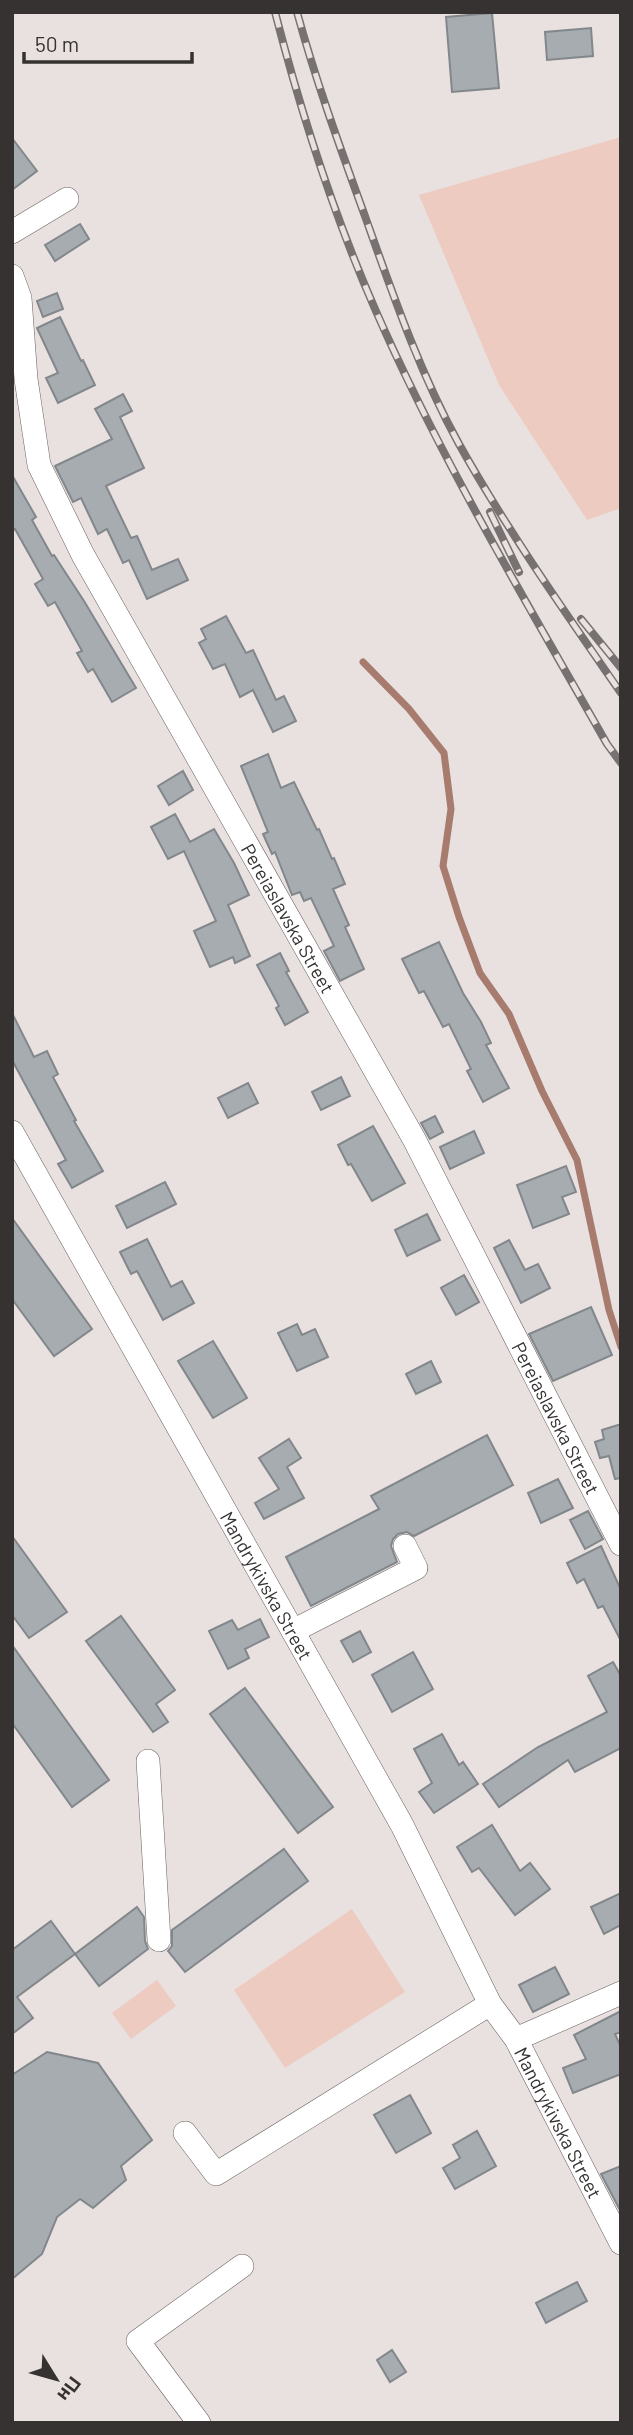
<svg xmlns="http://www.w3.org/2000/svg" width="633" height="2435" viewBox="0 0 633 2435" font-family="Barlow,sans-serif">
	<rect width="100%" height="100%" fill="#e9e1df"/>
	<g fill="#edcbc0">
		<polygon points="621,137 621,508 587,520 499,385 419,195"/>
		<polygon points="352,1909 405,1992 285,2068 234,1990"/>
		<polygon points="157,1980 176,2006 131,2039 112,2013"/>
	</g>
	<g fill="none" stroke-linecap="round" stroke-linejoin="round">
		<polyline stroke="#a77b6d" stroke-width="7" points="363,662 409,709 444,753 451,809 443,866 459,917 480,973 509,1014 542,1091 577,1160 609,1310 621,1347"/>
	</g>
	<g fill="#a7acb1" stroke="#82878b" stroke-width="2">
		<polygon points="492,13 499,88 452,92 446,17"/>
		<polygon points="591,28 593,56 547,60 545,32"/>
		<polygon points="12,138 37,171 12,190"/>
		<polygon points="80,224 89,239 55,261 45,245"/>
		<polygon points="57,293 63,309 43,317 37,301"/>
		<polygon points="60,317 81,361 83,360 95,385 58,403 46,378 58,373 37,328"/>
		<polygon points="123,394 132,411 120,417 144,468 106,486 131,538 137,536 152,570 178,559 188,580 147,599 129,560 123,563 107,529 98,534 81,498 73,502 55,466 112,439 95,409"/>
		<polygon points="12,475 36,517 32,520 52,556 54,555 84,601 136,688 112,702 93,669 88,672 77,653 82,651 55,602 48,606 35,584 43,579 15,529 12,531"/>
		<polygon points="226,616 246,653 253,650 276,700 284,696 296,721 273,732 253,690 240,697 225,664 213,669 199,643 206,639 201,629"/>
		<polygon points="268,754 281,788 294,782 317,830 319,829 332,859 334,858 345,884 333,889 349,925 345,927 364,969 340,981 324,951 334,946 311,898 304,901 300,892 292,895 275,852 272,854 263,834 268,832 241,766"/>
		<polygon points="183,771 193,790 169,805 158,786"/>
		<polygon points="175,814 190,842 214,829 234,863 249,895 228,905 250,956 235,963 233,957 210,967 194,931 216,921 184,851 168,859 151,827"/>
		<polygon points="439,942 463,993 481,1022 491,1043 486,1045 509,1088 483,1102 467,1071 471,1069 449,1024 443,1027 424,991 419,993 402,959"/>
		<polygon points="280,953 289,971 286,972 308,1012 285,1025 276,1008 279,1006 257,965"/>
		<polygon points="12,1013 34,1057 47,1051 58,1074 53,1077 76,1120 74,1121 103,1171 72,1188 58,1164 66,1160 12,1060"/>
		<polygon points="341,1077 350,1096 321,1110 312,1092"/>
		<polygon points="248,1083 258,1103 228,1118 218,1098"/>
		<polygon points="435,1116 443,1132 430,1139 421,1123"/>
		<polygon points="373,1126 405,1183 372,1201 351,1164 348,1165 338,1145"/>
		<polygon points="474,1131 484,1153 450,1169 440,1147"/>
		<polygon points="566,1166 576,1192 562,1197 569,1214 533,1228 517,1185"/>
		<polygon points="165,1182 176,1204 127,1228 116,1206"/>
		<polygon points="427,1214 440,1240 407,1256 395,1230"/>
		<polygon points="12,1218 92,1329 54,1356 12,1299"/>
		<polygon points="147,1239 171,1287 182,1281 194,1303 163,1320 137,1271 131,1274 120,1252"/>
		<polygon points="509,1240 525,1270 538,1264 550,1288 521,1303 494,1248"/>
		<polygon points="464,1275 479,1302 456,1315 441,1288"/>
		<polygon points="591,1307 612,1355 553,1381 529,1334"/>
		<polygon points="297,1324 302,1335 315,1329 328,1357 297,1371 278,1333"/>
		<polygon points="213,1341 247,1398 213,1418 178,1361"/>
		<polygon points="431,1361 441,1382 416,1394 406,1374"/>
		<polygon points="621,1424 621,1478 615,1479 609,1456 600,1458 595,1442 604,1439 602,1430"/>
		<polygon points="487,1435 513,1485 414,1536 407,1532 398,1534 393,1539 391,1546 397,1562 311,1606 286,1557 379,1509 371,1496"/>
		<polygon points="289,1439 301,1458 287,1467 304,1498 264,1519 255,1503 279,1489 259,1458"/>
		<polygon points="558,1479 573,1508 541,1523 528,1493"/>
		<polygon points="588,1511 603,1539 585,1549 570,1520"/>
		<polygon points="12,1536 67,1612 29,1638 12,1615"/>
		<polygon points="601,1546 621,1590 621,1641 603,1606 598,1608 584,1579 577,1583 567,1563"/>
		<polygon points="121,1616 175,1690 156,1704 168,1722 153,1732 86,1641"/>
		<polygon points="260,1619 269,1637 245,1649 249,1658 228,1669 209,1631 232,1620 238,1630"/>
		<polygon points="360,1631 371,1652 353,1662 341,1641"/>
		<polygon points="12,1645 109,1780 72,1807 12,1723"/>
		<polygon points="413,1652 433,1689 392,1712 372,1675"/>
		<polygon points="613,1662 621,1676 621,1748 575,1772 568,1760 499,1807 483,1784 538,1747 607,1712 588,1676"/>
		<polygon points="245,1688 333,1807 298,1833 210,1714"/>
		<polygon points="442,1734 459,1765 463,1762 478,1784 434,1813 419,1792 432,1783 414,1749"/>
		<polygon points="492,1825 520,1871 530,1863 550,1889 515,1915 479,1868 472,1872 457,1847"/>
		<polygon points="284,1849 308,1881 185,1972 168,1951 172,1946 172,1930"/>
		<polygon points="621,1893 621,1925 604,1934 591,1907"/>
		<polygon points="137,1907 144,1917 145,1941 148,1949 99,1986 75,1954"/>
		<polygon points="51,1921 75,1954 17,1997 33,2018 12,2034 12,1950"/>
		<polygon points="555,1967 569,1994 533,2012 519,1985"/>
		<polygon points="621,2011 621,2032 615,2034 621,2047 621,2074 573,2093 563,2068 586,2059 574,2035"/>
		<polygon points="47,2052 98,2063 152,2140 121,2166 126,2180 93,2208 80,2199 57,2217 42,2254 12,2279 12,2075"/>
		<polygon points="410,2095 431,2133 396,2153 374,2115"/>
		<polygon points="477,2131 496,2166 455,2189 443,2168 460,2158 453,2145"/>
		<polygon points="621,2166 621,2212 601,2174"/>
		<polygon points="577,2282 587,2301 546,2323 536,2303"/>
		<polygon points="392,2350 406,2372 390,2382 377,2360"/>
	</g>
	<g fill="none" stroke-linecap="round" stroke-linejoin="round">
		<g stroke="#696260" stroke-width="24">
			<g id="street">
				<polyline points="12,232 67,199"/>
				<path id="s1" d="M12 276 20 298 26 379 39 465 83 555 414 1139 621 1544"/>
				<path id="s2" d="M12 1132 402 1825 490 2004 516 2039 621 2243"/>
				<polyline points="293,1631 416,1568 405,1546"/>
				<polyline points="148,1761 159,1940"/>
				<polyline points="516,2039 621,1993"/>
				<polyline points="185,2133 216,2174 490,2004"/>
				<polyline points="199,2423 138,2341 242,2266"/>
			</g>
		</g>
		<use href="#street" stroke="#fff" stroke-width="23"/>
		<g stroke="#777271" stroke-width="8">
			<g id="rail">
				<path d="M275 12C301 113 333 213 375 309 441 460 526 601 607 744L621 763"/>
				<path d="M297 12C316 82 341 150 366 219 393 295 420 373 459 444 507 530 565 612 621 693"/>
				<polyline points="490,512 519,572"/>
				<polyline points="581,619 621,668"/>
			</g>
		</g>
		<use href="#rail" stroke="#e9e1df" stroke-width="5" stroke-dasharray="16" stroke-linecap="butt"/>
	</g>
	<g text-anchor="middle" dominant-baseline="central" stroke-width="5" stroke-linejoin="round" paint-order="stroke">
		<g font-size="19" fill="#353231" stroke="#e9e1df">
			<text stroke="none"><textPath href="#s1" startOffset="709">Pereiaslavska Street</textPath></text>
			<text stroke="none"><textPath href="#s1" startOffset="1276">Pereiaslavska Street</textPath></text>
			<text stroke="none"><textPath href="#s2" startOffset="520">Mandrykivska Street</textPath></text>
			<text stroke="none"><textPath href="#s2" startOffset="1132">Mandrykivska Street</textPath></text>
		</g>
	</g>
	<rect width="633" height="2435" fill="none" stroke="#353231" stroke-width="28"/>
	<g transform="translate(56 2379) rotate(127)" stroke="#e9e1df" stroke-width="5" paint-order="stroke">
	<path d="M0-5L12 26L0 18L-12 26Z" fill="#353231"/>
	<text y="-10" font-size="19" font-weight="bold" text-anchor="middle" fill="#353231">Пн</text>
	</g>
	<path d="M24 52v10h168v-10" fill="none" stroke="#353231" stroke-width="3.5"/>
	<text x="35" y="52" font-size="21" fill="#353231" stroke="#e9e1df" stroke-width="5" paint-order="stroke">50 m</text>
</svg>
